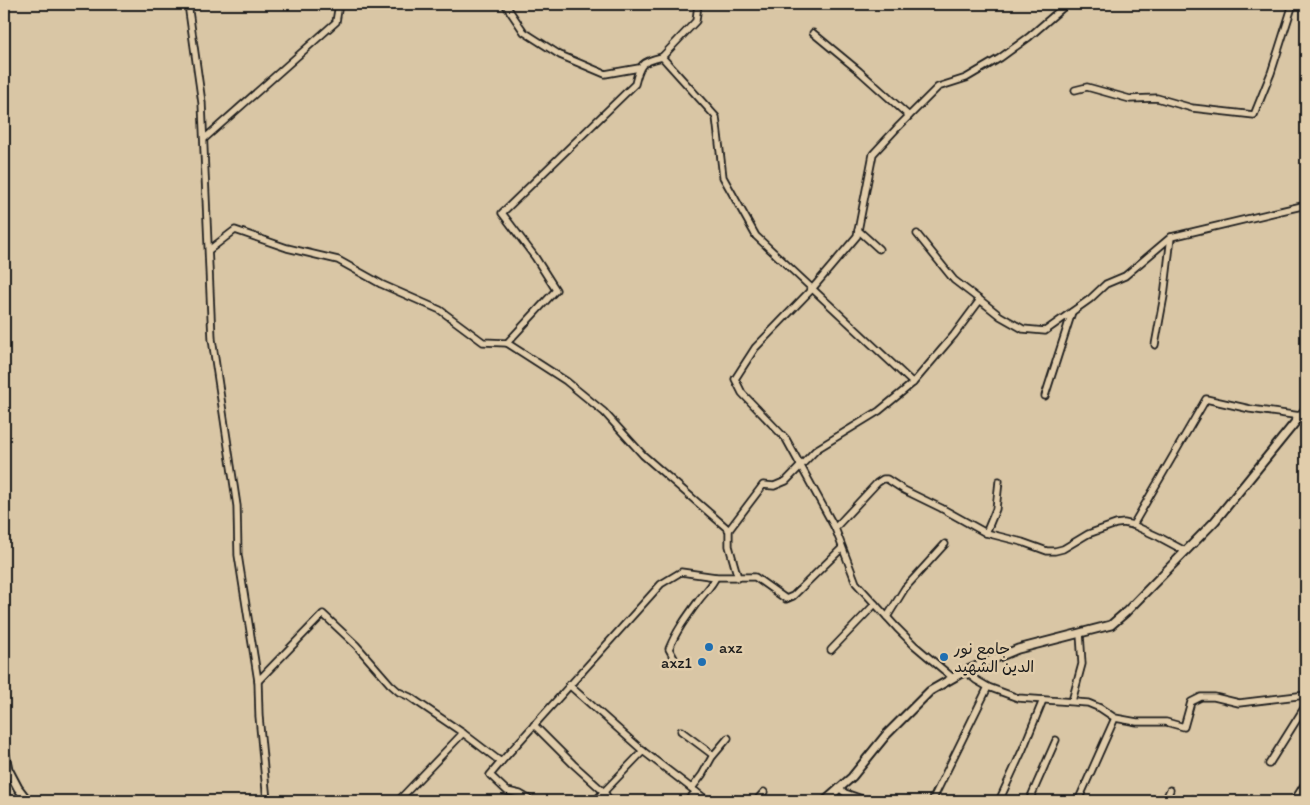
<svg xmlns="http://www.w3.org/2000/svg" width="1310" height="805" viewBox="0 0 1310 805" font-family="Itim,'Playpen Sans Arabic',sans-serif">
	<rect width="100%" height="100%" fill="#d9c6a5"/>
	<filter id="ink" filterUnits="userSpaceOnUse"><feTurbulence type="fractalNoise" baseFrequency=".02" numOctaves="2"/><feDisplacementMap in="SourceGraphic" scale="10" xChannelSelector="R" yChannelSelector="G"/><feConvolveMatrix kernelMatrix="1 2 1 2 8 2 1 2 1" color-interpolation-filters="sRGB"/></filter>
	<g filter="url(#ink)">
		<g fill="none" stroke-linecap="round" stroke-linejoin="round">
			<g stroke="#1c1c1c" stroke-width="9">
				<g id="minor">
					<polyline points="188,4 202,103 212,339 237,506 238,555 258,681 259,716 267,801"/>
					<polyline points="505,4 524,32 560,55 605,74 639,68"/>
					<polyline points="698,4 696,21 662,57 716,117 723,177 756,236 913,383"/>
					<polyline points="813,33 859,71 909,116"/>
					<polyline points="1075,90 1087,87 1130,99 1157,98 1192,108 1254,115 1271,73 1293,4"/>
					<polyline points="204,139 336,22 339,4"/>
					<polyline points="858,230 879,249"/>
					<polyline points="917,234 954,280 980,300"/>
					<polyline points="209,250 235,230 287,248 338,260 381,284 440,310 483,342 507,343 566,381 604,412 643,455 729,530"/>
					<path d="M507 343 556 290 535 257 502 213 635 84C640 64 641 62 662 57"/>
					<polyline points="1155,345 1164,296 1171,237"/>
					<polyline points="1045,396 1072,312"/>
					<polyline points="1133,525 1206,399 1250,409 1301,416"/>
					<polyline points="835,528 877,483 883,479 887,479 904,490 941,508 986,533 1022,542 1036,547 1047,551 1055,551 1063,549 1088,534 1116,524 1124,523 1133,525 1159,537 1185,551"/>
					<polyline points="986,533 996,509 999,481"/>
					<polyline points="738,578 729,546 729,530 763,485 774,486 786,481 817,449 879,411 913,383 954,335 980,300 1000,316 1023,329 1045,331 1090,299 1106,284 1125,276 1171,237 1306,205"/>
					<polyline points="887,617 905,588 945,544"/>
					<polyline points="831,650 875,604"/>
					<path d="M675 660 669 649C676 631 688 615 699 600 705 592 712 586 716 577"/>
					<polyline points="965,671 976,680 988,687 1018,698 1088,703 1100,708 1115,718 1137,722 1166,722 1184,727 1191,702 1201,697 1214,697 1239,703 1306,695"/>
					<polyline points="953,678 914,645 897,628 856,583 835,528 786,439 742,393 735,379 755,348 812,289 857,236 873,154 897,128 938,87 966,78 1000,58 1029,37 1067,4"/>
					<polyline points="258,681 323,614 356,645 390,684 399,692 410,697 463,733 501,762 661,584 681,572 716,577 755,577 786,599 793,596 842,548"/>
					<polyline points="569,685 643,751 708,801"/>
					<polyline points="1072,701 1082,664 1080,633"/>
					<polyline points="534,725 573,764 604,792 610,801"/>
					<polyline points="681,731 713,755"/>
					<polyline points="501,762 490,775 507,791 520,794 532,801"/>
					<polyline points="1269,764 1306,705"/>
					<polyline points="692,788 702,775 712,757 728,738"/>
					<polyline points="839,788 845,793 868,801"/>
					<polyline points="398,801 463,733"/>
					<polyline points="595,801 643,751"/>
					<polyline points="687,801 696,792"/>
					<polyline points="756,801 764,792"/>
					<polyline points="932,801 988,687"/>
					<polyline points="999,801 1023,749 1043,700"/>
					<polyline points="1029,801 1056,740"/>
					<polyline points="1078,801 1115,718"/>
					<polyline points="1165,801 1170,790"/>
					<polyline points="1192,801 1193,799"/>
					<polyline points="1294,801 1306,782"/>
				</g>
			</g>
			<g stroke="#1c1c1c" stroke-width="11">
				<g id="tertiary">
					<polyline points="4,750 8,769 18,788 28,801"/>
					<polyline points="825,801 852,777 886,735 930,691 965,671 1018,649 1111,625 1126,612 1215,521 1306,409"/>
				</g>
			</g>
			<use href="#minor" stroke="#e1cdab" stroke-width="5.5"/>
			<use href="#tertiary" stroke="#e1cdab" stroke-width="7"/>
		</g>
	</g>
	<g fill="#1f6fb2" stroke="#e1cdab" stroke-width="2">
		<circle cx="709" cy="647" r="5"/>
		<circle cx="944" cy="657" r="5"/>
		<circle cx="702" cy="662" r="5"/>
	</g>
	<g text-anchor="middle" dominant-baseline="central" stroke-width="5" stroke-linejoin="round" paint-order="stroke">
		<g font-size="16" fill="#1c1c1c" stroke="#e1cdab" text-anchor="start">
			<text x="719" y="647">axz</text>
			<text x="954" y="648">جامع نور<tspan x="954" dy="18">الدين الشهيد</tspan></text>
			<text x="692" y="662" text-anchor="end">axz1</text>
		</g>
	</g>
	<rect width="1310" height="805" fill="none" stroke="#e1cdab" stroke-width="20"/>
	<rect x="10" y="10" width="1290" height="785" fill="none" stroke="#1c1c1c" stroke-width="2" filter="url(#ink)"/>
</svg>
